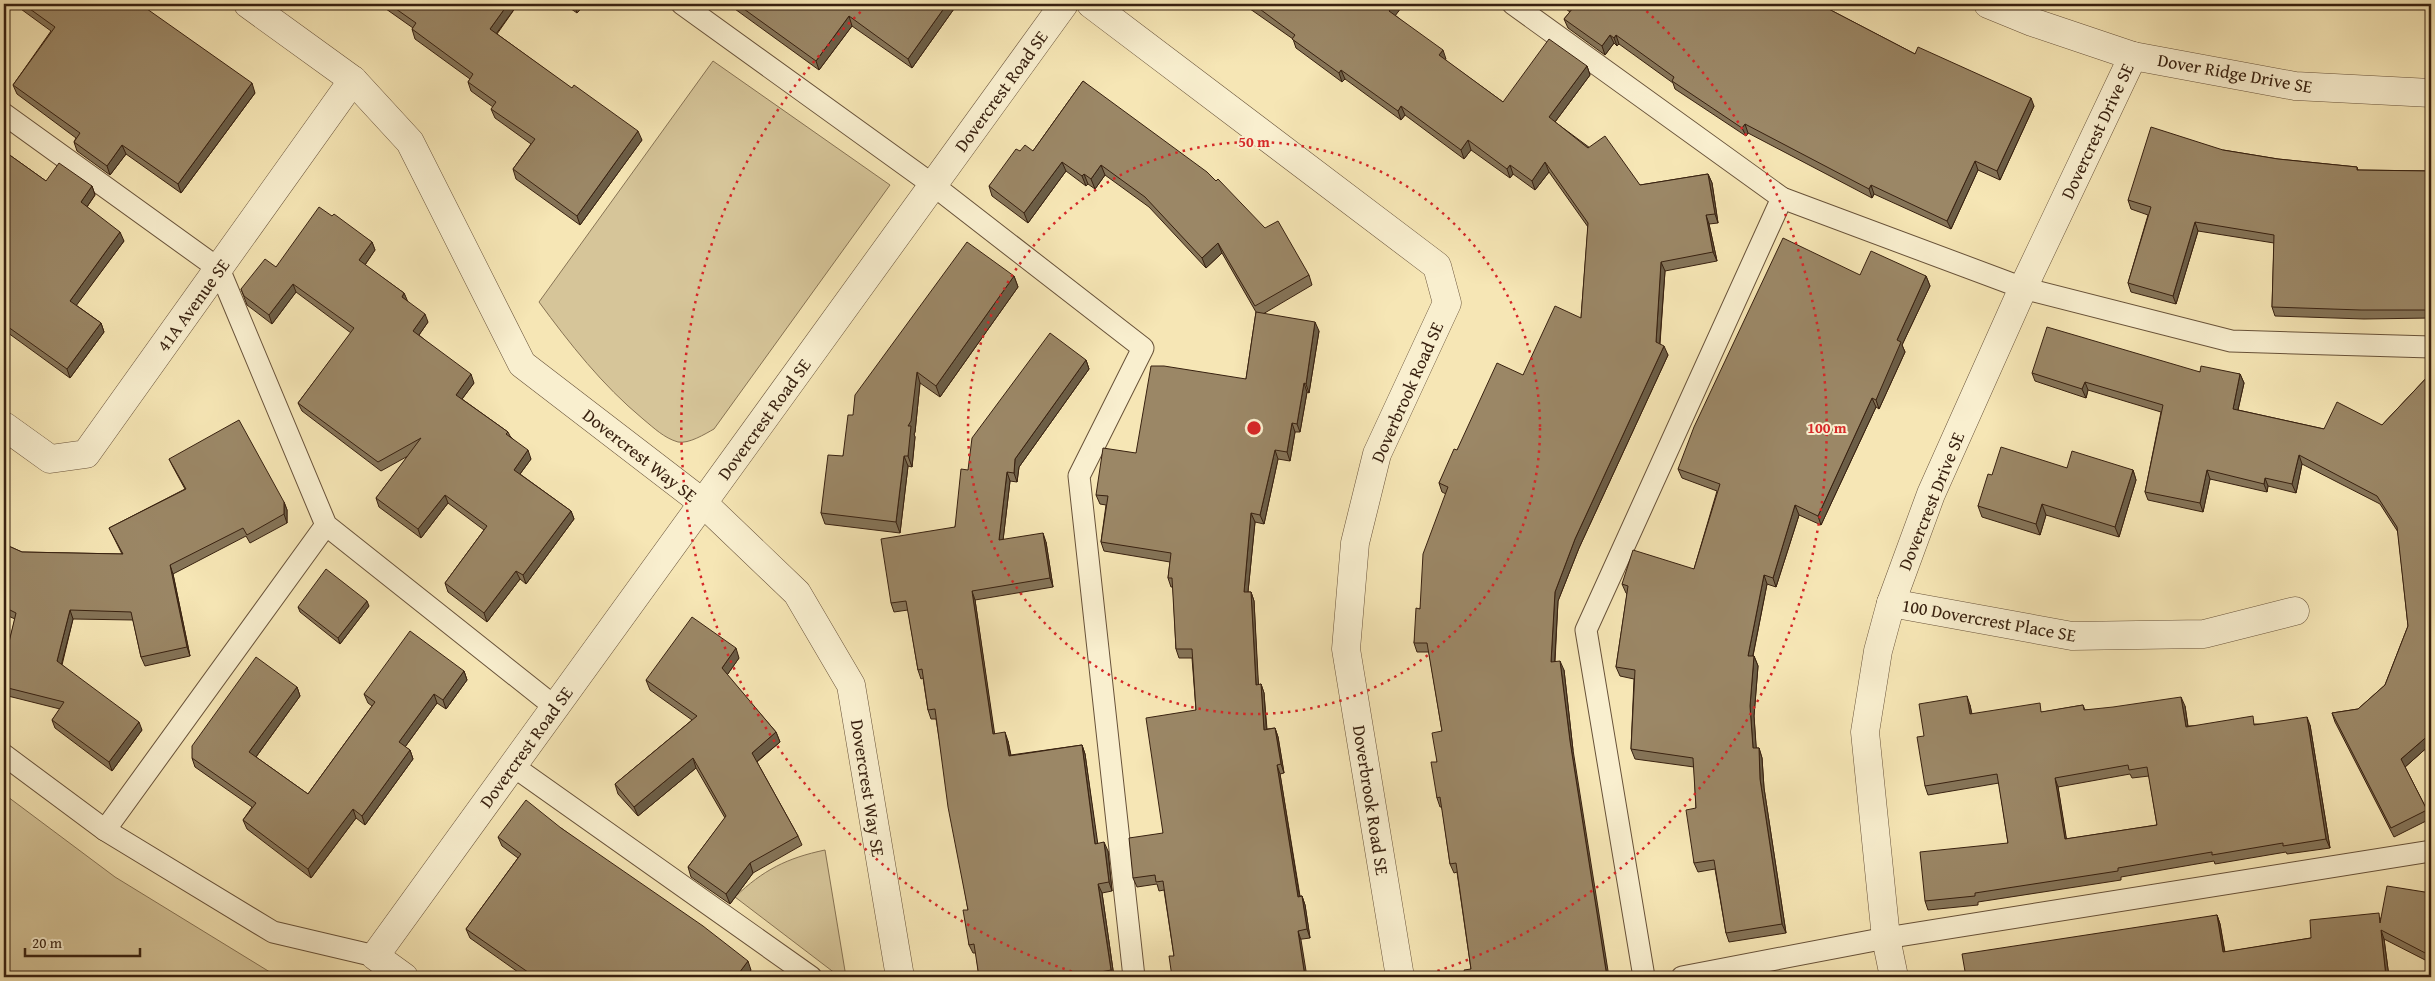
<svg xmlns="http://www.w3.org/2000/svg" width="2435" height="981" viewBox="0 0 2435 981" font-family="'Gentium Book Plus',serif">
	<rect width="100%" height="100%" fill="#f6e6b5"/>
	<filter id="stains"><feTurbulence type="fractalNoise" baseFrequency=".004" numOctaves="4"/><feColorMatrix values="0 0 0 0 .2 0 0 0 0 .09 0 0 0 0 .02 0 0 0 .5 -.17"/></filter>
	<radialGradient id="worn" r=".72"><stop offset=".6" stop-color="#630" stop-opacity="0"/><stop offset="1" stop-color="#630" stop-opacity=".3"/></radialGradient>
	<g fill="#d6c599" stroke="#877354">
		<path d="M713 61 890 185 714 429C705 434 689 444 678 442 664 438 654 428 643 419 602 385 570 344 539 302Z"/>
		<polygon points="4,794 115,877 278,977 4,977"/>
		<path d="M825 850 846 977H840L735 897C763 870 787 858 825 850Z"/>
	</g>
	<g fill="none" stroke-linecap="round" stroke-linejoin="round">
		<g stroke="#685239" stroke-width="23">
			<g id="lane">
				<polyline points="682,4 933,185 1143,348 1079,476 1134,977"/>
				<polyline points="1513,4 1782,198 2023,288 2231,341 2431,347"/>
				<polyline points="4,114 219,269 326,525 555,707"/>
				<polyline points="4,755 105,830 273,932 375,956"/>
				<polyline points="513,766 811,977"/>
				<polyline points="105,830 326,525"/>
				<polyline points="1644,977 1586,630 1782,198"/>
				<polyline points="1682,977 1886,938 2431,851"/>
			</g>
		</g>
		<g stroke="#685239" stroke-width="29">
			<g id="street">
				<polyline points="248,4 353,80 410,142 522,364 703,503 797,593 851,685 900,977"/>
				<polyline points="1091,4 1437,266 1447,303 1377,454 1355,543 1346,649 1400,977"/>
				<polyline points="1988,4 2032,22 2133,56 2295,86 2431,93"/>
				<polyline points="4,426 50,459 86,454 353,80"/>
				<polyline points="1891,603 2072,636 2204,634 2295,611"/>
				<polyline points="404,977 375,956 1064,4"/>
				<polyline points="1894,977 1886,938 1865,732 1878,651 1891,603 1931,494 2023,288 2133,56"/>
			</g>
		</g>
		<use href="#lane" stroke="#f9efcf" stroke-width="21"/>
		<use href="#street" stroke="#f9efcf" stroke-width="28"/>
	</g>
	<g fill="#857458" stroke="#382110" fill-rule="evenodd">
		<polygon points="14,4 131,4 255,93 181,193 126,154 110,175 77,151 74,142 76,138 17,94 13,85 51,31"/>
		<polygon points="379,4 518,4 497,34 642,140 580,225 516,179 513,169 531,144 495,118 491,109 493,107 471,91 468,82 470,79 415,39 412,29 413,28"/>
		<polygon points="564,4 585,4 577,13"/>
		<polygon points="728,4 955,4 956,6 912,68 852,26 819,70"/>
		<polygon points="1243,4 1404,4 1395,15 1446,59 1445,60 1503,102 1587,66 1590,75 1555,122 1640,185 1708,174 1712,183 1718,223 1709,224 1717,261 1665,271 1660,344 1668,355 1579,548 1558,601 1555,662 1564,670 1573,750 1471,969 1457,872 1454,873 1450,864 1442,807 1440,807 1437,798 1437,762 1442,731 1429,652 1417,652 1414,643 1420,609 1446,494 1442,492 1439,483 1457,450 1523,375 1581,318 1588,227 1549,172 1535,190 1513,174 1510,178 1471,150 1464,159 1405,115 1401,120 1345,79 1342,82 1296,48 1293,39"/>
		<polygon points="1559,4 1819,4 1915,54 2034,106 2000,180 1978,170 1951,229 1874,194 1872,198 1748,133 1746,136 1675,89 1673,83 1619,44 1617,46 1614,43 1605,55 1568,28 1564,19 1570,12"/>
		<polygon points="1083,81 1309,275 1312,285 1263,314 1319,331 1309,393 1307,392 1300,432 1295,432 1290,461 1278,459 1264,524 1255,522 1248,592 1251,592 1254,601 1258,685 1261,684 1264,693 1267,729 1275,728 1278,737 1284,773 1280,774 1300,896 1302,896 1305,905 1310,938 1174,956 1164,890 1159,891 1157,884 1137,887 1133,878 1163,833 1196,710 1192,658 1179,658 1176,649 1173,587 1171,587 1168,578 1170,562 1104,551 1101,542 1106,505 1100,504 1096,495 1136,453 1246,379 1256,312 1222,253 1206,268 1149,207 1105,175 1095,189 1088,184 1086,186 1066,171 1028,223 992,196 989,186 1020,151 1033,151"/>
		<polygon points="2223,150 2278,159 2357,167 2358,170 2431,171 2431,318 2364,319 2275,316 2272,307 2274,243 2198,231 2176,304 2131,292 2128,283 2148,215 2131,209 2128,200"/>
		<polygon points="4,151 46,181 92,186 95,195 87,207 124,241 76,305 101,323 104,332 70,378 4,330"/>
		<polygon points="332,216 372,242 375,250 365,265 404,293 407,301 428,322 419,335 474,383 462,399 508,432 510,436 531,459 520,474 571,511 574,519 526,584 520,579 487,622 448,592 445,583 484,530 448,503 421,538 379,507 376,498 408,456 381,471 302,411 298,403 351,333 296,292 272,324 247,305 241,289 276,267"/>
		<polygon points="1860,275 1926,276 1930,286 1902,345 1905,352 1879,409 1876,407 1821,525 1799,515 1776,587 1767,584 1753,656 1754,656 1758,666 1754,716 1756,748 1759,748 1762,758 1764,788 1786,933 1729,942 1726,933 1715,869 1698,872 1694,863 1696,808 1694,767 1635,759 1631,749 1634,679 1620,676 1616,667 1627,594 1626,593 1622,584 1694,569 1717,491 1682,478 1678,469"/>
		<polygon points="1014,276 1018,287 940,397 920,383 915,432 914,434 915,437 912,467 908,466 900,533 825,524 821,513 843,456 853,415"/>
		<polygon points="1086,360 1089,369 1019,467 1017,482 1010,481 1003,540 1046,542 1053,587 975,600 994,734 1008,741 1011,755 1082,745 1085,754 1097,843 1108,851 1112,891 1102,893 1114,977 979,977 976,953 973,953 969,945 968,910 936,719 931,719 928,710 923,678 921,679 918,670 908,610 894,612 891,603 955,527 968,470"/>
		<polygon points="2200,372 2240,374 2244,383 2238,410 2324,429 2382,425 2431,373 2431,744 2405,767 2427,810 2430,819 2394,837 2335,722 2332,713 2358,709 2385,685 2408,626 2398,532 2380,504 2302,464 2296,493 2268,486 2267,492 2210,479 2203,512 2148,500 2145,492 2161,412 2088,390 2086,398 2035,381 2032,373"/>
		<polygon points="169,459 284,502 287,510 287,523 250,543 246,536 173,574 190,656 145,666 141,657 133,620 73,619 62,665 142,730 112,771 55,728 52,720 60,709 4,695 4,663 15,619 4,614 4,544 22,552 122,554 109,528 185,489 173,467"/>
		<polygon points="2067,468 2133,470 2136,480 2119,537 2046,515 2040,535 1982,517 1978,506 1992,475"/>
		<polygon points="369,606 340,644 300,612 298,607"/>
		<polygon points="739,658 727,675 776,732 780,742 757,762 798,836 802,845 753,873 730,904 691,877 688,867 725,818 696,768 638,816 618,794 615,784 692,720 650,690 646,680"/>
		<polygon points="464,671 467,680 446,709 437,703 405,747 410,750 413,759 365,825 356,818 311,878 247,829 243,820 252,807 195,767 192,758 297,687 300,696 256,757 308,794 372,706 368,703 364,694"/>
		<path d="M1970 705 1972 714 2043 712 2083 705 2085 710 2185 706 2188 726 2256 724 2310 725 2330 848 2287 854 2286 852 2215 864 2214 861 2121 877V880L1978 902V905L1928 910 1925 901 2008 843 1999 783 1928 795 1925 786ZM2130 774 2132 778 2149 776 2157 825 2066 839 2058 787Z"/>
		<polygon points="561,828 751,970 746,977 525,977 470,938 466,929 518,858 502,846 498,837"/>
		<polygon points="2431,893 2431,963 2384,939 2389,977 1966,977 2217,915 2220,924 2225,952 2311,938 2381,918"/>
	</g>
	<g fill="#6c5e47" stroke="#382110">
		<polygon points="508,4 518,4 493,38 490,29"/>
		<polygon points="574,4 585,4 577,13"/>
		<polygon points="947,4 955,4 956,6 912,68 908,59"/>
		<polygon points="1394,4 1404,4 1392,20 1389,11"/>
		<polygon points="849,16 852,26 819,70 816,61"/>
		<polygon points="1610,35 1614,43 1605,55 1602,46"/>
		<polygon points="1616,35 1619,44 1617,46 1614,38"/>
		<polygon points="1443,50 1446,59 1442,65 1439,55"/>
		<polygon points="1587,66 1590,75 1552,126 1549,117"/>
		<polygon points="1341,70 1345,79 1342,82 1339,73"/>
		<polygon points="252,83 255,93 181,193 178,184"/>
		<polygon points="2031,98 2034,106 2000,180 1997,171"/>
		<polygon points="1401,106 1405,115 1401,120 1398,111"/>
		<polygon points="1745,124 1748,133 1746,136 1742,128"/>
		<polygon points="638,131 642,140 580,225 577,216"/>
		<polygon points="1468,140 1471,150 1464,159 1461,150"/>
		<polygon points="122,145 126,154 110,175 107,166"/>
		<polygon points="1975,161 1978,170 1951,229 1947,221"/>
		<polygon points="1062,162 1066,171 1028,223 1024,213"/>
		<polygon points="1545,162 1549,172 1535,190 1532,181"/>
		<polygon points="1101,165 1105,175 1095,189 1091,179"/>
		<polygon points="1510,165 1513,174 1510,178 1507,169"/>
		<polygon points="1084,174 1088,184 1086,186 1082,176"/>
		<polygon points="1708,174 1712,183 1718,223 1715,214"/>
		<polygon points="1871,185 1874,194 1872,198 1869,189"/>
		<polygon points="92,186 95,195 84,211 81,202"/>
		<polygon points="1706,215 1709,224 1717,261 1713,252"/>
		<polygon points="2195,222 2198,231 2176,304 2173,296"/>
		<polygon points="120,232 124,241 73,310 70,301"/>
		<polygon points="372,242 375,250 362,269 359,260"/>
		<polygon points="1218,243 1222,253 1206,268 1202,258"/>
		<polygon points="1661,262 1665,271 1659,352 1656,342"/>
		<polygon points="1014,276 1018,287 940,397 936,386"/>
		<polygon points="1926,276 1930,286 1902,345 1905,352 1879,409 1876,400 1897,340"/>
		<polygon points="293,284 296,292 272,324 269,315"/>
		<polygon points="404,293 408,302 402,297"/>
		<polygon points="425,314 428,322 416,339 413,331"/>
		<polygon points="1315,322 1319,331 1309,393 1306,384"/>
		<polygon points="101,323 104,332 70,378 67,369"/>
		<polygon points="1664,346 1668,355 1579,548 1558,601 1554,672 1551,662 1555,592 1575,539"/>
		<polygon points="1086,360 1089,369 1019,467 1017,482 1014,473 1015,459"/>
		<polygon points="917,372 920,383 915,432 914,434 915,437 912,467 908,456 908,426"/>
		<polygon points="471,374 474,383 459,403 456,395"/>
		<polygon points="2240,374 2244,383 2236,418 2233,409"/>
		<polygon points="2085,382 2088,390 2086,398 2082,389"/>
		<polygon points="1304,383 1307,392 1300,432 1297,424"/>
		<polygon points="1872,398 1876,407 1821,525 1818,516"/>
		<polygon points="1292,423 1295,432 1290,461 1287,452"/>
		<polygon points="528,450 531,459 517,478 514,470"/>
		<polygon points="1275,450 1278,459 1264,524 1260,515"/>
		<polygon points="2299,455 2302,464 2296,493 2292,484"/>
		<polygon points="904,456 908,466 900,533 896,522"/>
		<polygon points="2133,470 2136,480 2119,537 2115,527"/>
		<polygon points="2207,470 2210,479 2203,512 2200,503"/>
		<polygon points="1007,472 1010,481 1002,549 999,540"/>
		<polygon points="2265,478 2268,486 2267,492 2264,484"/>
		<polygon points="445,495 448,503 421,538 418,529"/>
		<polygon points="284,502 287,510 287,523 284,514"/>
		<polygon points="2042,504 2046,515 2040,535 2036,524"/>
		<polygon points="1795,505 1799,515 1776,587 1773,578"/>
		<polygon points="571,511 574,519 526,584 523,575"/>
		<polygon points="1251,513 1255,522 1247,601 1244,592"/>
		<polygon points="1043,533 1046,542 1053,587 1050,578"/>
		<polygon points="170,565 173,574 190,656 187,647"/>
		<polygon points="516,571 520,579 487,622 484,613"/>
		<polygon points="1764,575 1767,584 1751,665 1748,656"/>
		<polygon points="972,591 975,600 996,743 993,734"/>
		<polygon points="1251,592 1254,601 1259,694 1256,685"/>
		<polygon points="367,601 369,606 340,644 338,638"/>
		<polygon points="70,610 73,619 60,670 57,661"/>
		<polygon points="736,648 739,658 725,678 722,668"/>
		<polygon points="1754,656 1758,666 1754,716 1757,758 1753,748 1750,706"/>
		<polygon points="1560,661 1564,670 1573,750 1609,977 1607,977 1570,741"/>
		<polygon points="464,671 467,680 446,709 443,700"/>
		<polygon points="1261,684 1264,693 1267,739 1264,730"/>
		<polygon points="297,687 300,696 253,761 249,752"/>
		<polygon points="434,694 437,703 402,751 399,742"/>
		<polygon points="1967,696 1970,705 1973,723 1970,714"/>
		<polygon points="2181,697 2185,706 2189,735 2186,727"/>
		<polygon points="2307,717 2310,725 2330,848 2326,839"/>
		<polygon points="139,722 142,730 112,771 109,762"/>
		<polygon points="1275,728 1278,737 1284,773 1281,764"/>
		<polygon points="776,732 780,742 755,763 752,753"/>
		<polygon points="1005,732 1008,741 1012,765 1009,756"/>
		<polygon points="2431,733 2431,744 2404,768 2401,759"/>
		<polygon points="1082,745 1085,754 1099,852 1095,844"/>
		<polygon points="1759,748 1762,758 1764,788 1786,933 1782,924 1760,779"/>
		<polygon points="410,750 413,759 365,825 362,816"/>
		<polygon points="693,758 696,768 638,816 634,807"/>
		<polygon points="1277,765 1280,774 1301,906 1298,897"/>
		<polygon points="2055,778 2058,787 2068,848 2065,839"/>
		<polygon points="353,809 356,818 311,878 308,869"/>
		<polygon points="1104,842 1108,851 1112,891 1109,882"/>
		<polygon points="750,863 753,873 730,904 726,894"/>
		<polygon points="1098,884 1102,893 1114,977 1111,970"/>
		<polygon points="1302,896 1305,905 1310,938 1307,929"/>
		<polygon points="2217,915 2220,924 2226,961 2223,952"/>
		<polygon points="2381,930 2384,939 2389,977 2386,977"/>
		<polygon points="1298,931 1301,940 1307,977 1305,977"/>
		<polygon points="748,961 751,970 746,977 736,977"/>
	</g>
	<g fill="#9b8766" stroke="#382110" fill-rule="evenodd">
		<polygon points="23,4 131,4 134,6 136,4 140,4 252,83 178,184 122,145 107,166 74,142 80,133 13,85 55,27"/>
		<polygon points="389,4 508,4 490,29 572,88 574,85 638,131 577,216 513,169 535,139 491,109 496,102 468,82 473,74 412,29 416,23"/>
		<polygon points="737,4 947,4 908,59 849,16 816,61"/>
		<polygon points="1253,4 1394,4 1389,11 1443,50 1439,55 1503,102 1549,39 1587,66 1549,117 1588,148 1605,136 1640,185 1708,174 1715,214 1706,215 1713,252 1661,262 1656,342 1664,346 1575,539 1555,592 1551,662 1560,661 1570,741 1607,977 1466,977 1464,970 1471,969 1456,863 1450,864 1440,797 1437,798 1431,762 1437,762 1432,733 1442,731 1427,643 1414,643 1416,608 1420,609 1423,554 1448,487 1439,483 1454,449 1457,450 1497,363 1523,375 1555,306 1581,318 1588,223 1545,162 1532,181 1510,165 1507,169 1468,140 1461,150 1401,106 1398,111 1341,70 1339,73 1292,39 1295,35"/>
		<polygon points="1567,4 1819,4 1915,54 1918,47 2031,98 1997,171 1975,161 1947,221 1871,185 1869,189 1745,124 1742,128 1672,81 1674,77 1616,35 1614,38 1610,35 1602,46 1564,19 1573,8"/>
		<polygon points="1083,81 1207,172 1216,181 1218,179 1265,228 1278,221 1309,275 1255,306 1218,243 1202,258 1145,197 1101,165 1091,179 1084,174 1082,176 1062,162 1024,213 989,186 1016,149 1020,151 1025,145 1033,151"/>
		<polygon points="2151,127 2223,150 2278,159 2357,167 2357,170 2431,171 2431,310 2361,310 2272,307 2274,235 2195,222 2173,296 2128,283 2151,207 2128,200"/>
		<polygon points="4,151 46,181 59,163 92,186 81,202 120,232 70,301 101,323 67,369 4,324"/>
		<polygon points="319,207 332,216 334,214 372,242 359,260 404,293 402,297 425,314 413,331 471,374 456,395 508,432 506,434 528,450 514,470 571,511 523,575 516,571 484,613 445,583 487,526 445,495 418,529 376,498 421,438 378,462 298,403 354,328 293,284 269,315 244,296 241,289 265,259 276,267"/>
		<polygon points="1783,238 1860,275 1871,251 1926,276 1897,340 1901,342 1876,400 1872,398 1818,516 1795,505 1773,578 1764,575 1748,656 1754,656 1750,706 1753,748 1759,748 1760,779 1782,924 1726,933 1714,860 1694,863 1686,810 1696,808 1693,758 1631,749 1635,670 1616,667 1628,586 1622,584 1633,550 1694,569 1720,484 1678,469 1694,427"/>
		<polygon points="967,242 1014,276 936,386 917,372 911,421 908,426 911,426 908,456 904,456 896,522 821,513 828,455 843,456 848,415 853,415 855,395"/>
		<polygon points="1256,312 1315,322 1306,384 1304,383 1297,424 1292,423 1287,452 1275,450 1260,515 1251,513 1244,592 1251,592 1256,685 1261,684 1264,730 1275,728 1281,764 1277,765 1298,897 1302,896 1307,929 1298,931 1305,977 1172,977 1169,956 1174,956 1163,881 1156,882 1155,875 1133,878 1129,838 1163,833 1146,718 1196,710 1192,649 1176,649 1172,578 1168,578 1171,553 1101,542 1108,496 1096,495 1103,448 1136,453 1151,366 1164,366 1246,379"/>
		<polygon points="2047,327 2200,372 2201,366 2240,374 2233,409 2324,429 2337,402 2382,425 2431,373 2431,733 2401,759 2427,810 2391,828 2332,713 2358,709 2385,685 2408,626 2397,527 2377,496 2299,455 2292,484 2265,478 2264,484 2207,470 2200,503 2145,492 2163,405 2085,382 2082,389 2032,373"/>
		<polygon points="1050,333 1086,360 1015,459 1014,473 1007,472 999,540 1043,533 1050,578 972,591 993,734 1005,732 1009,756 1082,745 1095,844 1104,842 1109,882 1098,884 1111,970 1095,973 1095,977 979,977 974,944 969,945 963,910 968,910 948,807 935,709 928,710 922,669 918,670 906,601 891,603 881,539 955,527 961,469 968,470 972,438"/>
		<polygon points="239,420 284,502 284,514 247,535 243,528 170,565 187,647 141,657 131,612 70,610 57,661 139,722 109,762 52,720 64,702 4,687 4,663 16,613 4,607 4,544 22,552 123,554 109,528 186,489 169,459"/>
		<polygon points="2001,447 2067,468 2072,451 2133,470 2115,527 2042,504 2036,524 1978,506 1988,474 1992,475"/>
		<polygon points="326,569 367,601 338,638 298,607"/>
		<polygon points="692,617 736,648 722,668 776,732 752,753 798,836 750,863 726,894 688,867 726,816 693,758 634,807 615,784 697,716 646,680"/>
		<polygon points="410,631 464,671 443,700 434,694 399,742 410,750 362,816 353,809 308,869 243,820 256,803 192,758 192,746 256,657 297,687 249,752 308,794 375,702 364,694"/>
		<path d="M1967 696 1970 714 2040 703 2041 712 2083 705 2084 710 2113 707 2181 697 2186 727 2253 716 2254 725 2307 717 2326 839 2283 846V843L2212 855V852L2118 868V871L1975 893V896L1925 901 1920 852 2008 843 1997 774 1925 786 1917 737 1924 736 1919 704ZM2128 765 2129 770 2147 767 2157 825 2065 839 2055 778Z"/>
		<polygon points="526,800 561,828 703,926 748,961 736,977 535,977 466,929 521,854 498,837"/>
		<polygon points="2387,886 2431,893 2431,956 2381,930 2386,977 1966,977 1962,954 2217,915 2223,952 2311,938 2310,920 2379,913 2380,923"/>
	</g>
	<g fill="none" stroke="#d62828" stroke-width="2.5" stroke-dasharray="2.5 5">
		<circle cx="1254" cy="428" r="286"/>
		<path d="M1086 976A573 573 0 0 1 867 6M1641 6A573 573 0 0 1 1422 976"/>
	</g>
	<g text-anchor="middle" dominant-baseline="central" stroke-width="4" stroke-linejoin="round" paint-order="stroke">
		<g font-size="18" fill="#382110" stroke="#f9efcf">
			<text transform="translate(2235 73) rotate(10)">Dover Ridge Drive SE</text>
			<text transform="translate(1001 91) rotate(-54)">Dovercrest Road SE</text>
			<text transform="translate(2097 131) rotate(-65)">Dovercrest Drive SE</text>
			<text transform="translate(193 305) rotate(-54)">41A Avenue SE</text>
			<text transform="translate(1407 392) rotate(-66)">Doverbrook Road SE</text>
			<text transform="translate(764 419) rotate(-54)">Dovercrest Road SE</text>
			<text transform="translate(640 455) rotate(38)">Dovercrest Way SE</text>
			<text transform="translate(1931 501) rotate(-68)">Dovercrest Drive SE</text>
			<text transform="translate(1989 620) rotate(10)">100 Dovercrest Place SE</text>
			<text transform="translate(526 747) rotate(-54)">Dovercrest Road SE</text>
			<text transform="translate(868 788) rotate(81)">Dovercrest Way SE</text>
			<text transform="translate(1371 800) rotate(81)">Doverbrook Road SE</text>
		</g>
	</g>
	<circle cx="1254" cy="428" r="8" fill="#d62828" stroke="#f9efcf" stroke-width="2.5"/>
	<g font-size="15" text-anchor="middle" font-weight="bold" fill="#d62828" stroke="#f9efcf" stroke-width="4" stroke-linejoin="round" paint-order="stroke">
		<text x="1254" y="147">50 m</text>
		<text x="1827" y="433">100 m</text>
	</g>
	<rect width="2435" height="981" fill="none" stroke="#f6e6b5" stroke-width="20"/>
	<rect x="5" y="5" width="2425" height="971" fill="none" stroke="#382110" stroke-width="2.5"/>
	<rect x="10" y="10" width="2415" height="961" fill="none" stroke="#382110"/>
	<path d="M25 948v8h115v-8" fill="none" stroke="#382110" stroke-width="2.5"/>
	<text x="32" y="948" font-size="15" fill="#382110" stroke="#f9efcf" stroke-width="4" paint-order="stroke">20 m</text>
	<rect width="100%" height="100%" filter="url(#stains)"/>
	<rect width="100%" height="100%" fill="url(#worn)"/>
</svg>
